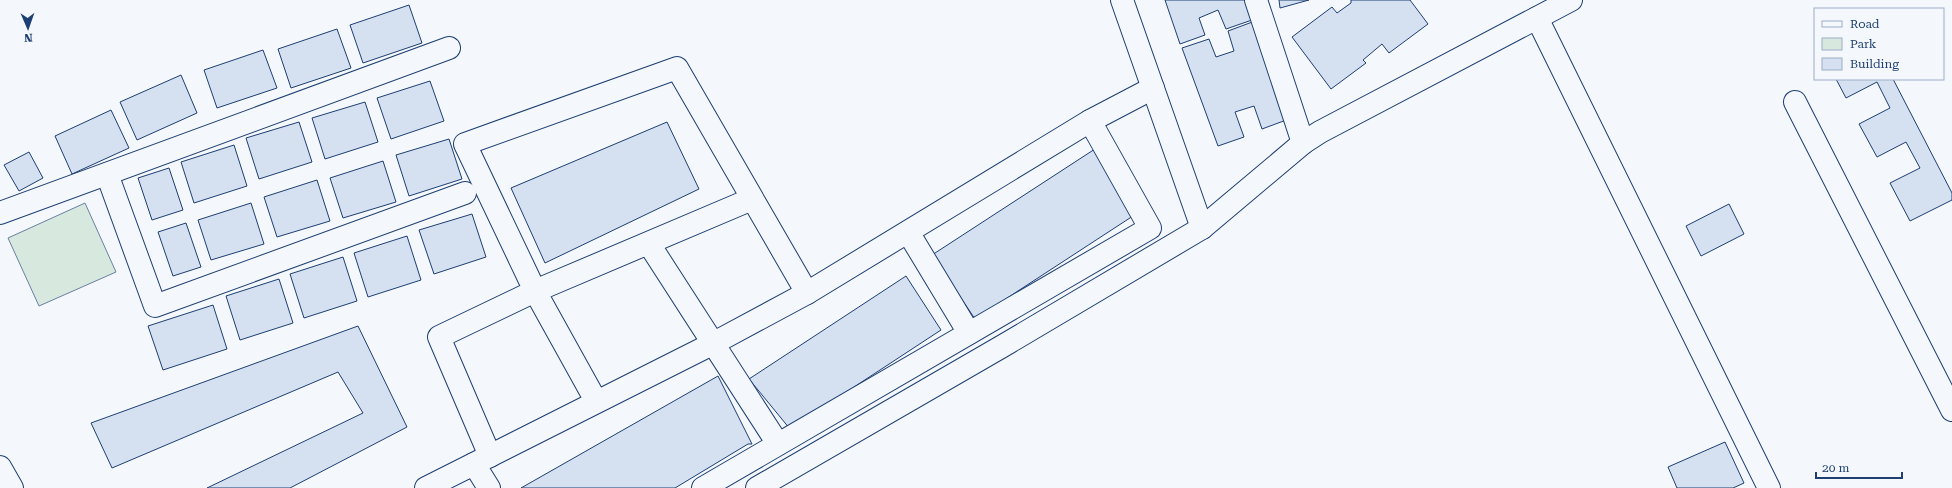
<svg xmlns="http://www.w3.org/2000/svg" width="1952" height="488" viewBox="0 0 1952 488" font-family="'Roboto Serif',serif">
	<rect width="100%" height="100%" fill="#f4f7fb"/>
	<polygon fill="#d7e8df" stroke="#687fa3" points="85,203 116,272 39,306 8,238"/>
	<g fill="#d5e0f0" stroke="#1d3f73">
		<polygon points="1165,0 1245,0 1252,20 1226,29 1218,10 1199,18 1205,35 1180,44"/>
		<polygon points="1279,0 1309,0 1280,8"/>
		<polygon points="1351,0 1410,0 1428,24 1389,53 1382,44 1363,60 1366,63 1331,89 1292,37 1332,7 1337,13 1351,3"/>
		<polygon points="409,5 422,43 363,63 350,25"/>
		<polygon points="1255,21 1289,119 1262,129 1254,106 1235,112 1244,137 1218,146 1182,48 1209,39 1216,57 1234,51 1228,31"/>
		<polygon points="337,29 351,68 291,88 278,49"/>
		<polygon points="263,50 277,88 217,108 204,70"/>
		<polygon points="181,75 197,113 137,140 120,102"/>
		<polygon points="1836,79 1893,79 1952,193 1952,200 1910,221 1890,183 1920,168 1906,142 1877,157 1859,124 1890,108 1877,82 1846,98"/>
		<polygon points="430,81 444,121 391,139 377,98"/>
		<polygon points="365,102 378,142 325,159 312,118"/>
		<polygon points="111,110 129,148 72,174 55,136"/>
		<polygon points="299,122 312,162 259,179 246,138"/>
		<polygon points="667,122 699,189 545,263 511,188"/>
		<polygon points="449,139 462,179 409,196 396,155"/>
		<polygon points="234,145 247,186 194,203 181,162"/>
		<polygon points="1098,147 1136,214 975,319 932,255"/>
		<polygon points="29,152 43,178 19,191 4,165"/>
		<polygon points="383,161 396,202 343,218 330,178"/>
		<polygon points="169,168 183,210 152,220 138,178"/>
		<polygon points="317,180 330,221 277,237 264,197"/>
		<polygon points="251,203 264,244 211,260 198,220"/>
		<polygon points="1729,204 1744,234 1701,256 1686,226"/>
		<polygon points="472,214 486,257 434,274 419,230"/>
		<polygon points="186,223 201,267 173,276 158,232"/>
		<polygon points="407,236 421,280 368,297 354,253"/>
		<polygon points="343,257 357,301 304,318 290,274"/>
		<polygon points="906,276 941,330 790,429 749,379"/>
		<polygon points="279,279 293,323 240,340 226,296"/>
		<polygon points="213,305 227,349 163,370 148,326"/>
		<polygon points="358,326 407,427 290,488 207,488 363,413 338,372 112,468 91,423"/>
		<polygon points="718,376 752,444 748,444 675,488 521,488"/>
		<polygon points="1725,442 1744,483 1733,488 1677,488 1668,467"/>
	</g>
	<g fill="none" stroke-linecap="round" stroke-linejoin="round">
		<g stroke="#1d3f73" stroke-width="24">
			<g id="minor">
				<polyline points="1122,0 1202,228"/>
				<polyline points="1256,0 1303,143"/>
				<polyline points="1537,18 1769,488"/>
				<polyline points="1795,102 1952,410"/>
				<polyline points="107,174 155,306 465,193"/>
				<polyline points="0,213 449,48"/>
				<polyline points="908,232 969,333"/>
				<polyline points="649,244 778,444"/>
				<polyline points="596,401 535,291 752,199"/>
				<polyline points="490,456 439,337 535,291 465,144 677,68 807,293"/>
				<polyline points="474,464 489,488"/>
				<polyline points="426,488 714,343 807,293 1090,121 1153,88"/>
				<polyline points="703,488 1150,228 1090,121"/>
				<polyline points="757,488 1001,347 1202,228 1303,143 1320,132 1571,0"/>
			</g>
		</g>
		<g stroke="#1d3f73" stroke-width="24">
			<polyline id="tertiary" points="0,467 12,488"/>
		</g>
		<use href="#minor" stroke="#f4f7fb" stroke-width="22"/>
		<use href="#tertiary" stroke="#f4f7fb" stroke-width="22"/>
	</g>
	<rect x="1814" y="8" width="130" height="72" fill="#f4f7fb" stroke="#9eadc5"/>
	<rect x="1822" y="21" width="20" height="6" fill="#f4f7fb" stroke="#9eadc5"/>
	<text x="1850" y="28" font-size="12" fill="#1d3f73">Road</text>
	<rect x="1822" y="38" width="20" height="12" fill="#d7e8df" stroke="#9eadc5"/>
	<text x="1850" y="48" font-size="12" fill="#1d3f73">Park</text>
	<rect x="1822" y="58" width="20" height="12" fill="#d5e0f0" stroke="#9eadc5"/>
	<text x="1850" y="68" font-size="12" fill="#1d3f73">Building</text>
	<g transform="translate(28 28) rotate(178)" stroke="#f4f7fb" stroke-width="3" paint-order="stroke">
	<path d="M0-3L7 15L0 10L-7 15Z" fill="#1d3f73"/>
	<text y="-6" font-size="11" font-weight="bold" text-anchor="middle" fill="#1d3f73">N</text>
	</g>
	<path d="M1816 472v6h86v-6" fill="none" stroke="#1d3f73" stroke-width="2"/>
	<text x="1822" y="472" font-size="12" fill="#1d3f73" stroke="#f4f7fb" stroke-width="3" paint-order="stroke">20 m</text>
</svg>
